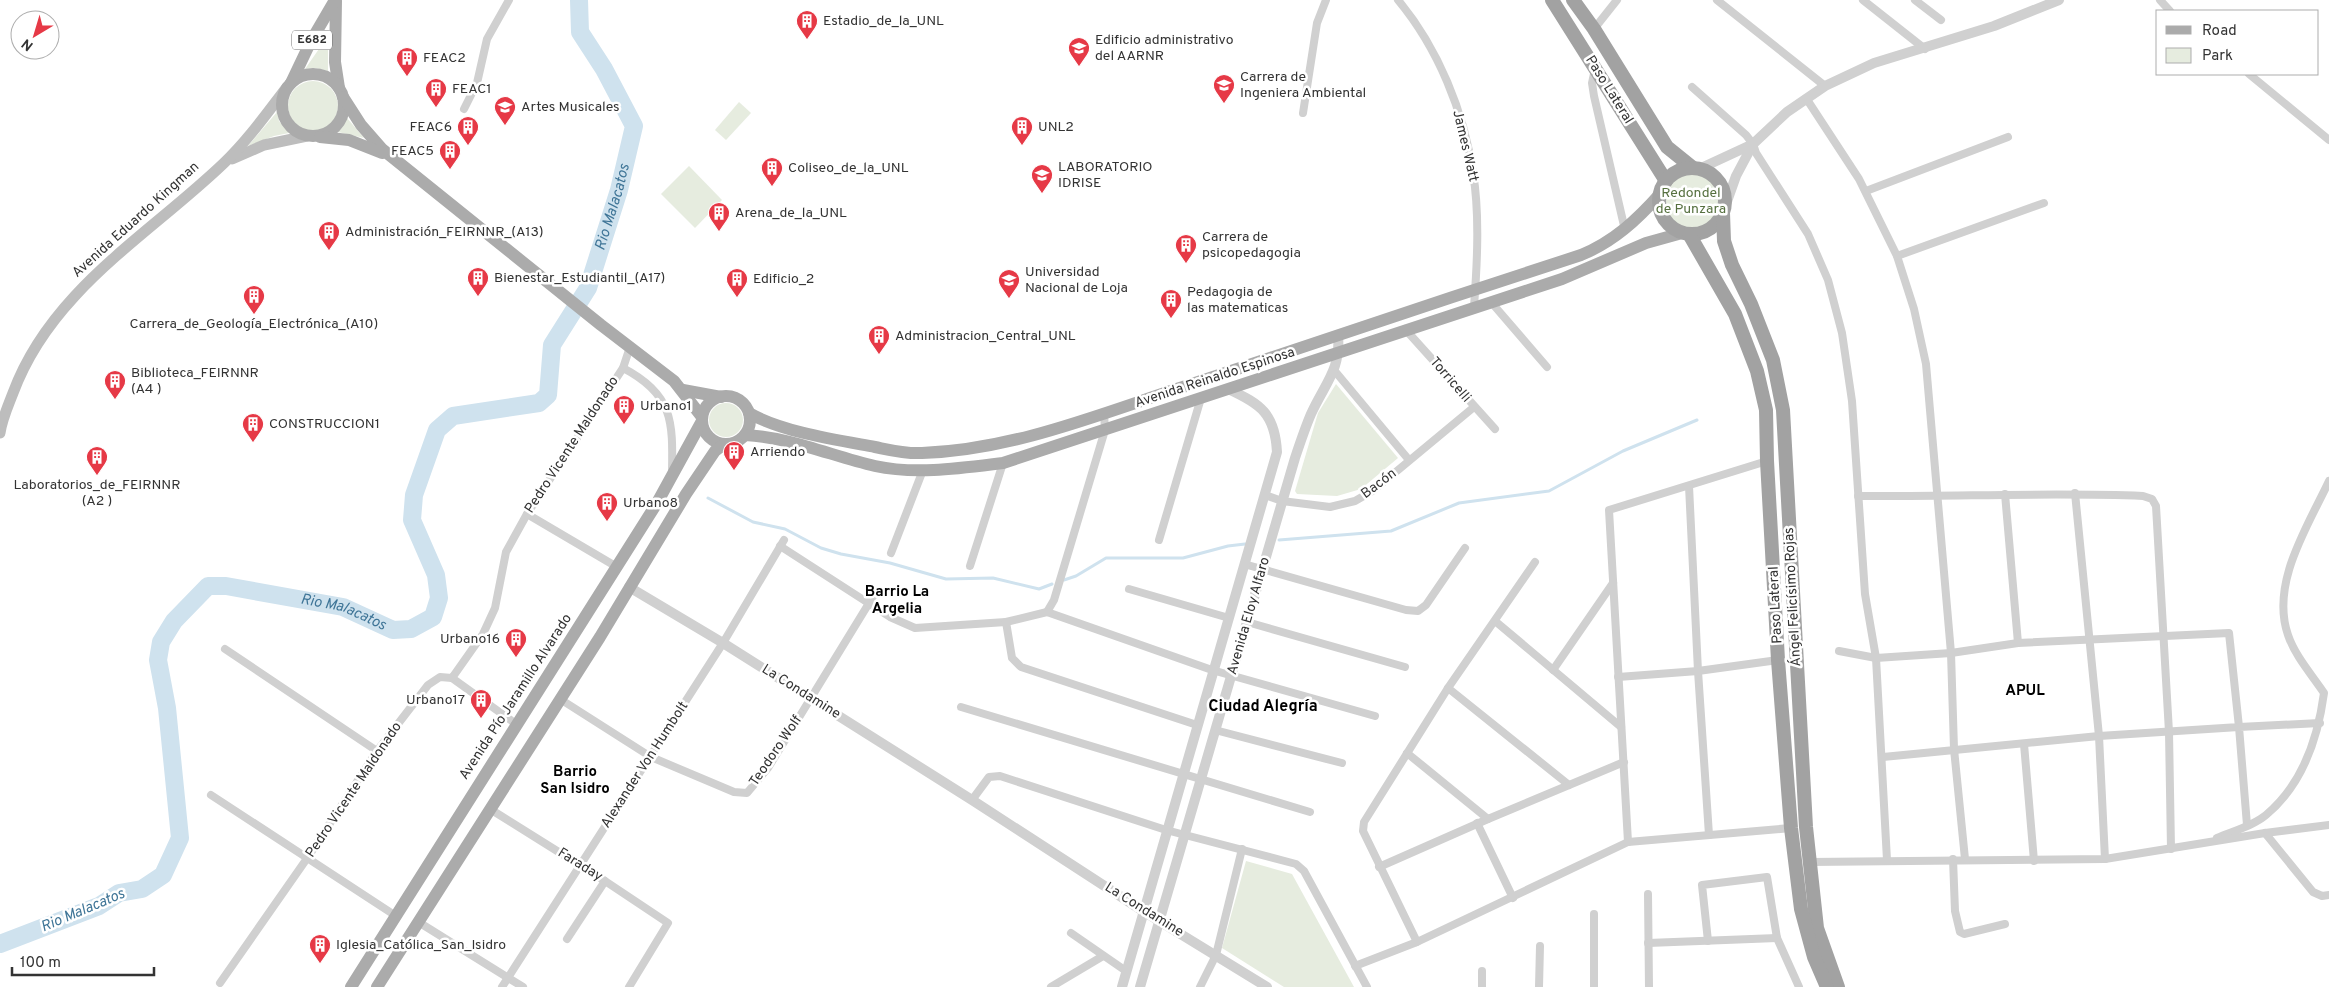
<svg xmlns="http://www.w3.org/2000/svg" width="2329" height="987" viewBox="0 0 2329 987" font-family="Overpass,sans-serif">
	<rect width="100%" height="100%" fill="#fff"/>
	<g fill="#e6ecdf">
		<polygon points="328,36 328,71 315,68 305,69"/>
		<circle cx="313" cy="106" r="25"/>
		<polygon points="739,102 751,113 726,140 715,130"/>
		<polygon points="277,112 279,121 289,133 274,136 248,146"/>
		<polygon points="347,118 364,138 338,132"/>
		<polygon points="689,166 722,200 695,228 661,194"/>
		<circle cx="1691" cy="201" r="28"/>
		<polygon points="1336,384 1398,458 1361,489 1337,496 1297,494 1295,491 1318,413"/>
		<circle cx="726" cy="420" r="17"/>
		<polygon points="1246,861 1292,874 1354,987 1284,987 1222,948"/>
	</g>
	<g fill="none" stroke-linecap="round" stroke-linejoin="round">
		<g stroke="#cfe2ee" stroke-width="3">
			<polyline points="708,498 753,522 785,529 821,548 841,554 890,563 946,579 993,578 1039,589 1052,584"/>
			<polyline points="1279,540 1391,531 1459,503 1549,491 1623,451 1697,420"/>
			<polyline points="1064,580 1076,576 1106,558 1183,558 1228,546 1245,544"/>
		</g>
		<path stroke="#cfe2ee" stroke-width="18" id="s1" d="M0 944 99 906 119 893 142 889 163 875 180 838 167 708 158 660 161 642 174 621 208 586H226L343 607 393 630 411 629 433 617 439 598 436 575 412 520 414 495 437 430 453 416 539 403 548 395 552 345 588 288 619 190 634 126 604 69 580 32 579 0"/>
		<g stroke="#d0d0d0" stroke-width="8">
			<path d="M1398 0C1438 48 1464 112 1473 173 1480 214 1477 266 1474 307"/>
			<polyline points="1717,0 1825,86"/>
			<polyline points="1863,0 1925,49"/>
			<polyline points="1915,0 1941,20"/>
			<polyline points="2160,0 2170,11"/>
			<polyline points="1594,29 1617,0"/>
			<polyline points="1595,69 1592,83 1594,96 1625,230"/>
			<polyline points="2249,74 2329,140"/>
			<polyline points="1692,87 1746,135 1753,144 1756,153 1808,234 1828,280 1842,333 1852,401 1865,594 1876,658 1887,860"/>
			<polyline points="1806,98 1859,179 1897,256 1914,309 1926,364 1951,653 1954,749 1965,859"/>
			<polyline points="464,109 477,83 487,39 509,0"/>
			<polyline points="1303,113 1317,23 1326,0"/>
			<polyline points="1866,191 2008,137"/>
			<polyline points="1897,256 2044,203"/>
			<polyline points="1491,302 1547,367"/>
			<polyline points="1405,329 1495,429"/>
			<path d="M623 368C673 394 673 421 672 472"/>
			<polyline points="1334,370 1409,460"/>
			<polyline points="1689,486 1698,671 1709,835"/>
			<polyline points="2075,493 2099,736 2105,859"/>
			<polyline points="2005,494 2018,643"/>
			<polyline points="1265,495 1282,501 1330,507 1355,501 1374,490 1474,407"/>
			<path d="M1858 496C1953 497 2048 492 2143 496L2152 499 2156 506 2169 732 2171 849"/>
			<polyline points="527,514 617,567"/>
			<polyline points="1159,540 1201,398"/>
			<polyline points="780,546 890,617 915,628 1006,622 1012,658 1021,667 1197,725"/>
			<polyline points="891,553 923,470"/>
			<polyline points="1244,564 1406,610 1418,611 1426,605 1465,548"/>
			<polyline points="970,566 1003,463"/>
			<polyline points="1129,589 1229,618"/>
			<polyline points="1047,612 1054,600 1105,430 1104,413"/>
			<polyline points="1495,621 1621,727"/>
			<polyline points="1006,622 1047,612 1212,670 1375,716"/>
			<polyline points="1247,622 1405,667"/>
			<polyline points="225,649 377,751"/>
			<polyline points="1839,651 1876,658 1951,653 2018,643 2229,633 2239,727 2099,736 1883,757"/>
			<polyline points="1553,670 1613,583"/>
			<polyline points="1618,677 1698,671 1778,660"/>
			<polyline points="452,678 516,724"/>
			<polyline points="1448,688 1569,785"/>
			<polyline points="560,699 651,757 734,792 747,793 768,768 874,595"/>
			<polyline points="961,707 1310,812"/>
			<polyline points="1215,730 1342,763"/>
			<polyline points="2024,744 2034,861"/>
			<polyline points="211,795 396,916"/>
			<polyline points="972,800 989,777 1000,776 1166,830 1296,864 1304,871 1367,987"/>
			<polyline points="490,809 605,881 668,923 629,987"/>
			<polyline points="1488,819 1624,762"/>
			<polyline points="1477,823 1513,898"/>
			<polyline points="2247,825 2239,727 2320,723"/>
			<polyline points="2265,833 2313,892 2322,896 2329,895"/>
			<path d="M2217 838C2233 831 2253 826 2266 815 2302 785 2318 738 2324 693 2312 675 2295 656 2288 635 2270 583 2308 526 2329 481"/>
			<polyline points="1628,842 1609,510 1767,461"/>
			<polyline points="1953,859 1955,911 1960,932 1964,934 2005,924"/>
			<polyline points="1810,862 2105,859 2265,833 2329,825"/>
			<polyline points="1379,867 1488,819 1407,753"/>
			<polyline points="1648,894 1649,987"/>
			<polyline points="420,923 523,987"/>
			<polyline points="1071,933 1126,971"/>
			<polyline points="567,939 605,881"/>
			<polyline points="1708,941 1702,885 1767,877 1777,938 1799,987"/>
			<polyline points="1417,942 1363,831 1364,822 1448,688 1535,562"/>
			<polyline points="1648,943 1777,938"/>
			<polyline points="1355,966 1417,942 1628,842 1791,828"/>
			<polyline points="1482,971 1482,987"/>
			<polyline points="220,983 308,857 377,751 428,685 440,677 452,678 483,634 495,608 506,552 527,514 623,368 630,347"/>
			<polyline points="502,987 723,643 784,540"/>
			<polyline points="1051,987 1103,956"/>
			<polyline points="1200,987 1216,955 1242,849"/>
			<polyline points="1539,987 1540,946"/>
			<polyline points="1594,987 1594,914"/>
		</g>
		<g stroke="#d0d0d0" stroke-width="10">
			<polyline points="1699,169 1753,144"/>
			<polyline points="1725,207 1736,176 1753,144 1787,112 1825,86 1874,63 1994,26 2059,0"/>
			<polyline points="629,587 723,643 972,800 1143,911 1267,987"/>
			<path d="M1122 987 1277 452C1275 414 1261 404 1228 389"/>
			<path d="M1140 987 1295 458C1300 443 1305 428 1311 414 1325 383 1341 370 1338 335"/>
		</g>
		<g stroke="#bdbdbd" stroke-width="11">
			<polyline points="232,159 264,145 307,136"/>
			<path d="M0 433C2 419 8 406 13 393 51 290 149 235 224 163 248 140 267 113 287 87"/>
		</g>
		<g stroke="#ababab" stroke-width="12">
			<polyline points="336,1 335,62 339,88"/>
			<circle cx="313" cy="105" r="31"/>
			<polyline points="291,83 311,41 335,0"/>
			<polyline points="343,97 361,125 382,149 601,325 674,381 702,417"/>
			<polyline points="320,137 349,140 382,153"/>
			<polyline points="683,390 721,397"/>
			<circle cx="726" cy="420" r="24"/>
			<path d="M749 413C782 432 837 440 875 447 890 450 906 454 922 453 1015 450 1105 412 1192 384 1321 341 1451 297 1581 255 1613 242 1637 220 1660 194"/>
			<path d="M745 435C789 437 832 456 875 466 916 475 962 468 1003 463L1562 279 1646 243 1682 233"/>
			<polyline points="351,987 657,503 702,421"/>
			<polyline points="377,987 600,637 686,494 715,451 724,444"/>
		</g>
		<g stroke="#a2a2a2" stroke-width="14">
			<polyline points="1552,0 1666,181"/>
			<polyline points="1573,0 1594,29 1667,147 1693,168"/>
			<circle cx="1692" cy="201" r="33"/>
			<polyline points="1723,213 1724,241 1732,265 1751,304 1773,360 1783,410 1806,827 1817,928 1838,987"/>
			<polyline points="1689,234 1735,314 1757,371 1766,410 1767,461 1778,660 1791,828 1801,909 1814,957 1827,987"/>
		</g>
	</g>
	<defs>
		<g id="building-pin" transform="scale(1.125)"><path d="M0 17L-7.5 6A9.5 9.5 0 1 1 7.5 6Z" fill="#e63946" stroke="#fff"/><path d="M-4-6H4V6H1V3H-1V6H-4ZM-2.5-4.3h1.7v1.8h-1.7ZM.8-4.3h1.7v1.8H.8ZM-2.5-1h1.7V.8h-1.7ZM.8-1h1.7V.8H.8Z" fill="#fff"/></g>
		<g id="school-pin" transform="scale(1.125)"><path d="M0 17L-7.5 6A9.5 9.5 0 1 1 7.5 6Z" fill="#e63946" stroke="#fff"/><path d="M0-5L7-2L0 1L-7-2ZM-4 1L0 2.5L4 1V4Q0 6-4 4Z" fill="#fff"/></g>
		<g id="university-pin" transform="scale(1.125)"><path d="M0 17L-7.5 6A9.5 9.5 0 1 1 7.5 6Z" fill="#e63946" stroke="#fff"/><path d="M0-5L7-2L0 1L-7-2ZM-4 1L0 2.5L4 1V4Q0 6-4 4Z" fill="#fff"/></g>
	</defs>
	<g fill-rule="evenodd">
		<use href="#building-pin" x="807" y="21"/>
		<use href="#school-pin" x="1079" y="48"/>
		<use href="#building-pin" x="407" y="58"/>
		<use href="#university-pin" x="1224" y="85"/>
		<use href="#building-pin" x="436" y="89"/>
		<use href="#school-pin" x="505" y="107"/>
		<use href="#building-pin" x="468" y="127"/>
		<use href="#building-pin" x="1022" y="127"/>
		<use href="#building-pin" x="450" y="151"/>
		<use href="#building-pin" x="772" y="168"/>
		<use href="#university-pin" x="1042" y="175"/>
		<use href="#building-pin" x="719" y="213"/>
		<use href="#building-pin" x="329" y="232"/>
		<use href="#building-pin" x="1186" y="245"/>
		<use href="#building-pin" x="478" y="278"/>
		<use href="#building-pin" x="737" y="279"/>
		<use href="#university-pin" x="1009" y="280"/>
		<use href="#building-pin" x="254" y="296"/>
		<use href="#building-pin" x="1171" y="300"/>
		<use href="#building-pin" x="879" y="336"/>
		<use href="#building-pin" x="115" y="381"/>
		<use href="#building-pin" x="624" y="406"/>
		<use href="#building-pin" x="253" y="424"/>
		<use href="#building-pin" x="734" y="452"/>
		<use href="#building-pin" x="97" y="457"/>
		<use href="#building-pin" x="607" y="503"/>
		<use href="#building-pin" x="516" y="639"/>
		<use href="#building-pin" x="481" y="700"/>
		<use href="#building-pin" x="320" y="945"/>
	</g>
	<g text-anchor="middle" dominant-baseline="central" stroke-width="5" stroke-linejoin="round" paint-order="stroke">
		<rect fill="#fff" stroke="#707070" stroke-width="1" x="292" y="30.5" width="40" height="19" rx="4"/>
		<g font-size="12" font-weight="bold" fill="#333">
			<text x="312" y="40">E682</text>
		</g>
		<g font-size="14" fill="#333" stroke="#fff" text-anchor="start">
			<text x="823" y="21">Estadio_de_la_UNL</text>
			<text x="1095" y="40">Edificio administrativo<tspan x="1095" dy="16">del AARNR</tspan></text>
			<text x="423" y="58">FEAC2</text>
			<text x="1240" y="77">Carrera de<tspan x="1240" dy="16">Ingeniera Ambiental</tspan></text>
			<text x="452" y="89">FEAC1</text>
			<text x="521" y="107">Artes Musicales</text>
			<text x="452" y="127" text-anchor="end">FEAC6</text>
			<text x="1038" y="127">UNL2</text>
			<text x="434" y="151" text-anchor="end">FEAC5</text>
			<text x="1058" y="167">LABORATORIO<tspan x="1058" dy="16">IDRISE</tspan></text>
			<text x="788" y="168">Coliseo_de_la_UNL</text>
			<text x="735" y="213">Arena_de_la_UNL</text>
			<text x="345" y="232">Administración_FEIRNNR_(A13)</text>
			<text x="1202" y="237">Carrera de<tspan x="1202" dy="16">psicopedagogia</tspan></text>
			<text x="1025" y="272">Universidad<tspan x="1025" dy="16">Nacional de Loja</tspan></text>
			<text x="494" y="278">Bienestar_Estudiantil_(A17)</text>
			<text x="753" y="279">Edificio_2</text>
			<text x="1187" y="292">Pedagogia de<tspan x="1187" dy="16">las matematicas</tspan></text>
			<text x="254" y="324" text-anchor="middle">Carrera_de_Geología_Electrónica_(A10)</text>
			<text x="895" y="336">Administracion_Central_UNL</text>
			<text x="131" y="373">Biblioteca_FEIRNNR<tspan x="131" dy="16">(A4 )</tspan></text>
			<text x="640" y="406">Urbano1</text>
			<text x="269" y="424">CONSTRUCCION1</text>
			<text x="750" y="452">Arriendo</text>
			<text x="97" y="485" text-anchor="middle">Laboratorios_de_FEIRNNR<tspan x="97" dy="16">(A2 )</tspan></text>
			<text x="623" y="503">Urbano8</text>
			<text x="500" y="639" text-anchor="end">Urbano16</text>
			<text x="465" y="700" text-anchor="end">Urbano17</text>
			<text x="336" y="945">Iglesia_Católica_San_Isidro</text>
		</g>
		<g font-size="14" fill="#333" stroke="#fff">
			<text transform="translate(1609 90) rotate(58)">Paso Lateral</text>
			<text transform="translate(1465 146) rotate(77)">James Watt</text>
			<text transform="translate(136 220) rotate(-42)">Avenida Eduardo Kingman</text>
			<text transform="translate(1215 378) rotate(-18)">Avenida Reinaldo Espinosa</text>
			<text transform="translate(1450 380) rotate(49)">Torricelli</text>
			<text transform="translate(572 445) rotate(-57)">Pedro Vicente Maldonado</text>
			<text transform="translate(1379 484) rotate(-37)">Bacón</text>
			<text transform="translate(1793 597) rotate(-93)">Ángel Felicísimo Rojas</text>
			<text transform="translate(1776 605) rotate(-93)">Paso Lateral</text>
			<text transform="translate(1249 616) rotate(-74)">Avenida Eloy Alfaro</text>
			<text transform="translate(801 692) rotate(32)">La Condamine</text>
			<text transform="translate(516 697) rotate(-57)">Avenida Pío Jaramillo Alvarado</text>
			<text transform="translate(776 751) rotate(-56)">Teodoro Wolf</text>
			<text transform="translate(645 765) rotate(-57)">Alexander Von Humbolt</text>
			<text transform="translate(354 790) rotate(-56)">Pedro Vicente Maldonado</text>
			<text transform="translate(580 865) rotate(32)">Faraday</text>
			<text transform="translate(1144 910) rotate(32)">La Condamine</text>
		</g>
		<g font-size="14" fill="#56703f" stroke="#fff">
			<text x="1691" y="193">Redondel<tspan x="1691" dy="16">de Punzara</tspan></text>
		</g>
		<g font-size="15" font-style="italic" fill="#3f7597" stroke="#fff">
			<text stroke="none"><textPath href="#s1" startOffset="1245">Rio Malacatos</textPath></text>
			<text stroke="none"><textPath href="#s1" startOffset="629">Rio Malacatos</textPath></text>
			<text transform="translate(83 911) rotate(-23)">Rio Malacatos</text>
		</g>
		<g font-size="15" font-weight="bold" fill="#000" stroke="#fff">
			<text x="897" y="592">Barrio La<tspan x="897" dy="17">Argelia</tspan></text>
			<text x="2025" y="691">APUL</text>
			<text x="575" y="772">Barrio<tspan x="575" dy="17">San Isidro</tspan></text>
		</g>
		<g font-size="16" font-weight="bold" fill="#000" stroke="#fff">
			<text x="1263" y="707">Ciudad Alegría</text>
		</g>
	</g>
	<rect x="2156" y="10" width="162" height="65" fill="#ffffff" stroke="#adadad"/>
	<rect x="2166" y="26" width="25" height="8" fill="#ababab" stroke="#adadad"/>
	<text x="2202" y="35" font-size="15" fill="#333333">Road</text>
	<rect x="2166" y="48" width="25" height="15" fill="#e6ecdf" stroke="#adadad"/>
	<text x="2202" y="60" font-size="15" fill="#333333">Park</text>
	<g transform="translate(35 35) rotate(218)"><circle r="24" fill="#ffffff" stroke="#adadad"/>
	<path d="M0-4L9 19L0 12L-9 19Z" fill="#e63946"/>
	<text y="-8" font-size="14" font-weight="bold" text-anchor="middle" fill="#333333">N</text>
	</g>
	<path d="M12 967v8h142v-8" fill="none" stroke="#333333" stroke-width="2.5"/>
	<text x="20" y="967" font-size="15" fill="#333333" stroke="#ffffff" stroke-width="4" paint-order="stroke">100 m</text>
</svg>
